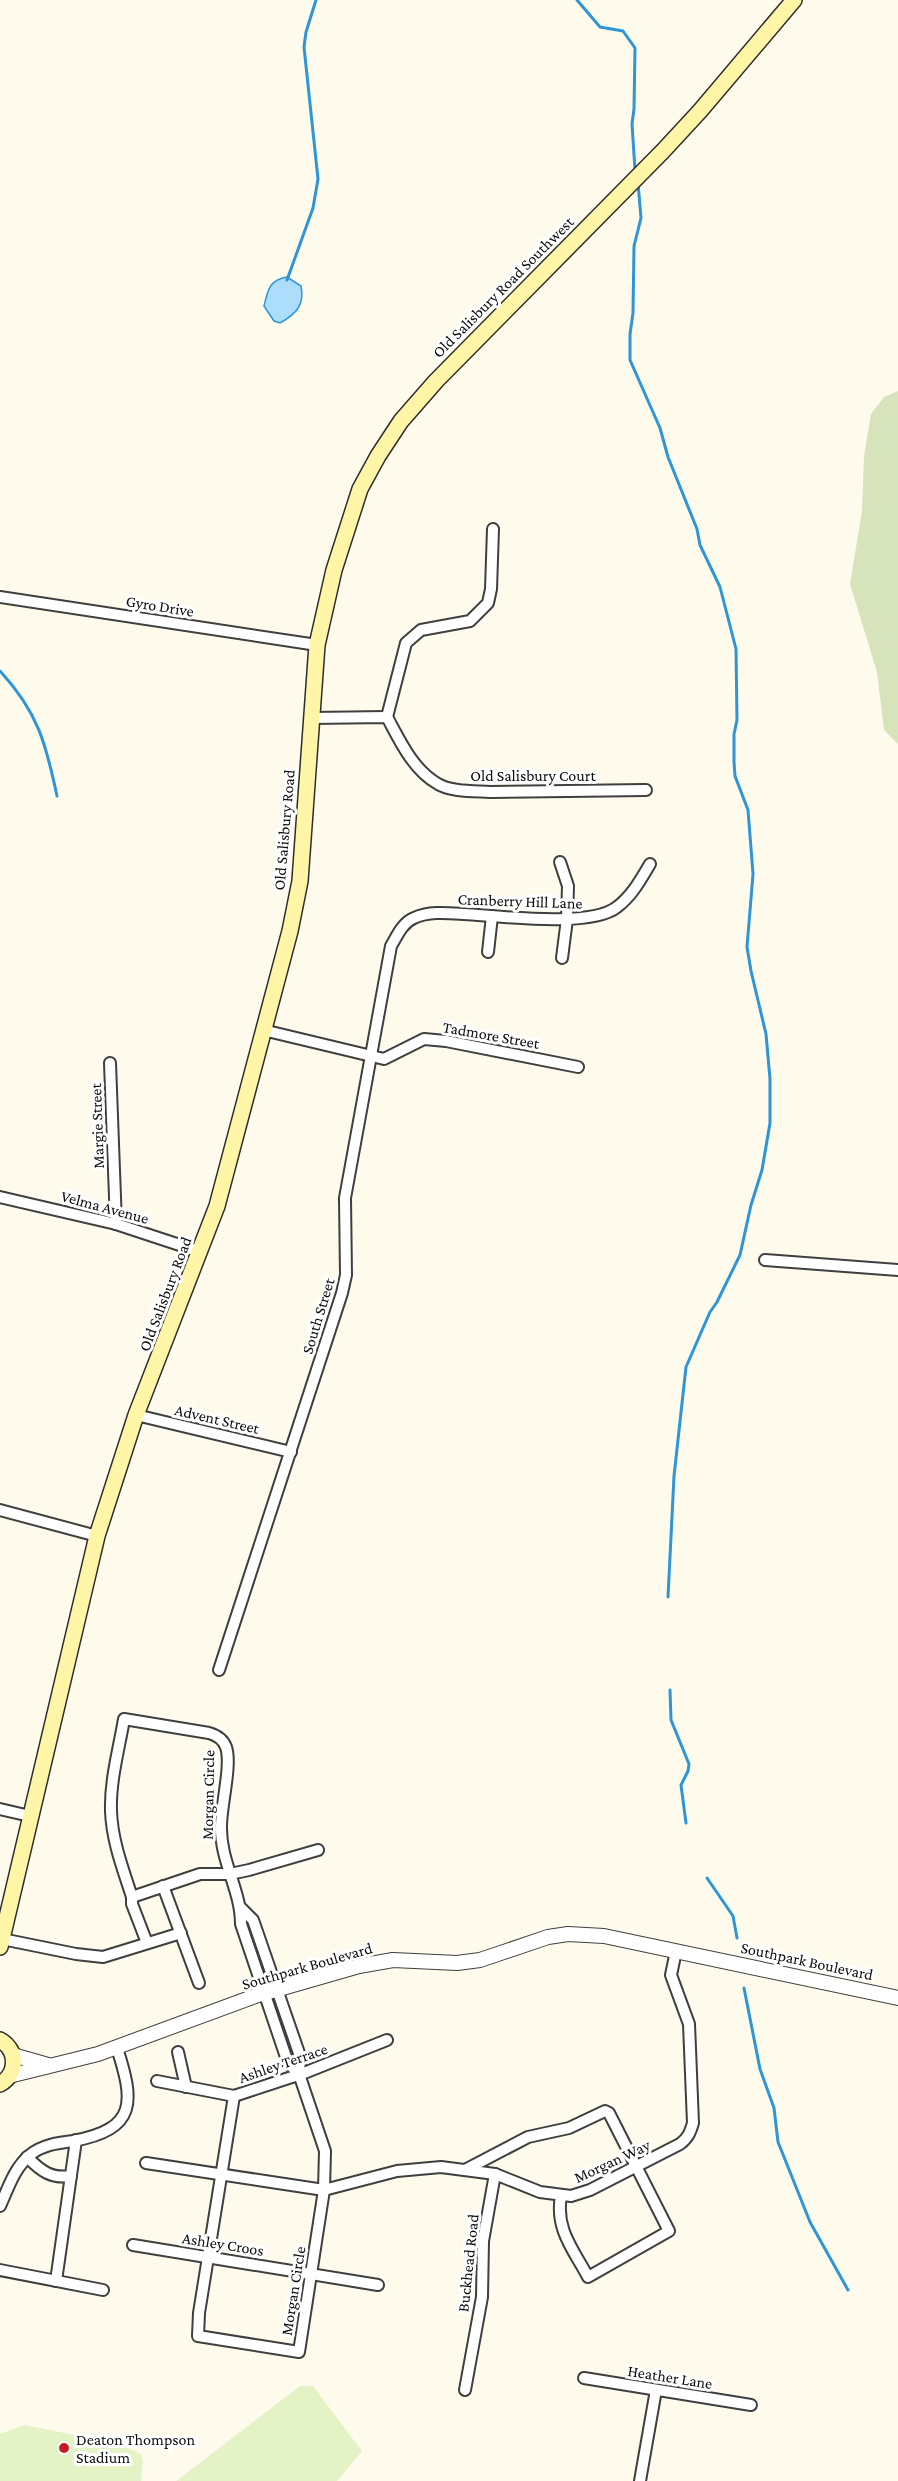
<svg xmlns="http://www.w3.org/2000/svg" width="898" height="2481" viewBox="0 0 898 2481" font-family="'Crimson Pro',serif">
	<rect width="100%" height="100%" fill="#fffbec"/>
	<polygon fill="#d6e3bb" points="898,391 898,744 884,730 877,672 850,584 862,511 864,456 871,414 884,397"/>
	<g fill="#e3f3c5">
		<polygon points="300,2386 313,2386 362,2451 337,2481 176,2481"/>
		<polygon points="24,2425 116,2443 141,2454 143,2461 141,2481 0,2481 0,2434"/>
	</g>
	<path fill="#acdefb" stroke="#2d95d8" stroke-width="1.5" d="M287 277 301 286C305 305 296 314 280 323L274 321 264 306C268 290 269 280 287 277Z"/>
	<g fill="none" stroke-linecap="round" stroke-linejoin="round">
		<g stroke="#2d95d8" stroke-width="3">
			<polyline points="577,0 600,27 623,31 635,48 634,109 632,124 635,170"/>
			<polyline points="638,183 641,218 634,246 633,313 630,334 630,360 660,428 668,457 697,529 700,545 720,587 736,649 737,720 734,734 734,762 735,776 748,810 753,874 747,947 751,971 766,1034 770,1079 770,1123 762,1170 751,1205 740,1255 717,1302 710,1312 686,1367 674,1476 668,1597"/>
			<polyline points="287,280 313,208 318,179 304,47 306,32 316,0"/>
			<path d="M0 671C38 712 46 744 57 796"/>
			<polyline points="670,1690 671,1720 689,1764 688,1771 681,1785 686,1823"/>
			<polyline points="707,1878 733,1916 737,1938"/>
			<polyline points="744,1988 760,2069 774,2108 778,2142 810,2222 848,2290"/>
		</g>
		<g stroke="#3f3f3f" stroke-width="14">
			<g id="minor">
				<polyline points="0,597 317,645"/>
				<polyline points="387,717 406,643 421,630 470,621 488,603 491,589 493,529"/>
				<path d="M311 718 387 717C400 741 413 770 438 784 451 792 475 791 490 792L646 790"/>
				<polyline points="560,862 568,886 567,919 562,958"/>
				<polyline points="488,952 492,916"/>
				<polyline points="263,1030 384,1059 424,1039 446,1041 578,1067"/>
				<polyline points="110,1063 116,1224"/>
				<polyline points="0,1197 116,1224 201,1252"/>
				<polyline points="765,1260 898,1270"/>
				<polyline points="136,1415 291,1452"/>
				<polyline points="0,1510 97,1536"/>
				<path d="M219 1670 342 1293 346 1275 345 1198 391 946C397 936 402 923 414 918 429 911 448 913 464 914 499 916 591 928 617 907 632 896 641 879 650 864"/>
				<polyline points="0,1809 30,1816"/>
				<polyline points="163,1886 199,1983"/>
				<polyline points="132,1897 132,1904 147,1943"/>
				<polyline points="2,1939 76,1954 103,1957 181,1933"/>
				<polyline points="178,2052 186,2087"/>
				<path d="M299 2074 288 2063 241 1924C241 1890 220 1861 221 1826 221 1805 232 1765 226 1747 223 1739 216 1735 209 1733L124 1719C119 1749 110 1780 111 1811 112 1841 123 1869 132 1897L200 1874H230L249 1870 318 1850"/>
				<polyline points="157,2081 234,2096 304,2073 387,2040"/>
				<polyline points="234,2096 199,2313 198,2336 299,2352 324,2190 325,2151 299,2074 300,2056 253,1920 241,1908"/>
				<path d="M27 2157C41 2171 51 2179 71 2176"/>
				<path d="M146 2163 324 2190 397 2171 441 2167 495 2174 540 2192 571 2196 590 2190 680 2144C688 2138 690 2133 693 2123L689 2024 671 1975 676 1951"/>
				<path d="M465 2170 528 2137 569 2128 605 2111 609 2113 669 2231 588 2277C573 2249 555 2229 561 2196"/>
				<path d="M0 2206C8 2189 14 2168 30 2155 42 2145 57 2143 73 2141 138 2129 134 2101 117 2048"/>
				<polyline points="133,2245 378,2285"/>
				<polyline points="0,2270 103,2290"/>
				<polyline points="56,2281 76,2140"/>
				<polyline points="584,2378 751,2405"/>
				<polyline points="465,2390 482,2297 483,2241 495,2174"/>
				<polyline points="640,2481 656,2390"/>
			</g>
		</g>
		<g stroke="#3f3f3f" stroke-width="16">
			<g id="tertiary">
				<polyline points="13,2055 48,2065"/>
				<polyline points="9,2076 98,2054 258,1995 359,1966 393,1960 457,1963 480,1960 548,1937 568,1934 604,1936 898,1998"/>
			</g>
		</g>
		<g stroke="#2e2e2e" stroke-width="18">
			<g id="secondary">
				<polyline points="0,1947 97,1536 136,1415 217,1206 290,931 300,881 317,645 334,570 360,489 378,456 401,421 436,381 663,151 700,111 794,0"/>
				<path d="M0 2040C18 2050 18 2074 0 2084"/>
			</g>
		</g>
		<use href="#minor" stroke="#fff" stroke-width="10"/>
		<use href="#tertiary" stroke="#fff" stroke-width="14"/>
		<use href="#secondary" stroke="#fff5a7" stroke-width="15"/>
	</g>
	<circle fill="#c81923" stroke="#fff" stroke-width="2" cx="64" cy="2448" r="6"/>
	<g text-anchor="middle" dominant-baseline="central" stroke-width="6" stroke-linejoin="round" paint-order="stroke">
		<g font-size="16" fill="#0c0c0c" stroke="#fff">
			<text transform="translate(503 287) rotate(-45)">Old Salisbury Road Southwest</text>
			<text transform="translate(160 606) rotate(9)">Gyro Drive</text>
			<text x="533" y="775">Old Salisbury Court</text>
			<text transform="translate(284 830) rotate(-85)">Old Salisbury Road</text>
			<text transform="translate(520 901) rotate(2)">Cranberry Hill Lane</text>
			<text transform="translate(491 1035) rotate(10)">Tadmore Street</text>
			<text transform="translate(97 1126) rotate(-92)">Margie Street</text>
			<text transform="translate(105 1207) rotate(15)">Velma Avenue</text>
			<text transform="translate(165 1294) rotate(-69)">Old Salisbury Road</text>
			<text transform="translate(318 1316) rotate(-73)">South Street</text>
			<text transform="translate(217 1419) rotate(13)">Advent Street</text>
			<text transform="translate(208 1795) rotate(-89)">Morgan Circle</text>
			<text transform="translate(807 1961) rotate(12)">Southpark Boulevard</text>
			<text transform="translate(307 1966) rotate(-16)">Southpark Boulevard</text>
			<text transform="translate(283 2063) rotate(-19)">Ashley Terrace</text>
			<text transform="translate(612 2161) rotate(-25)">Morgan Way</text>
			<text transform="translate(223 2244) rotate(9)">Ashley Croos</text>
			<text transform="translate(468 2263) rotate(-84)">Buckhead Road</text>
			<text transform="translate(293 2291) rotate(-81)">Morgan Circle</text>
			<text transform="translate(670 2377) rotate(9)">Heather Lane</text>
		</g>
		<g font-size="16" fill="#0c0c0c" stroke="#fff" text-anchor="start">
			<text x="76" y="2439">Deaton Thompson<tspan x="76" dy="18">Stadium</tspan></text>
		</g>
	</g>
</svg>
